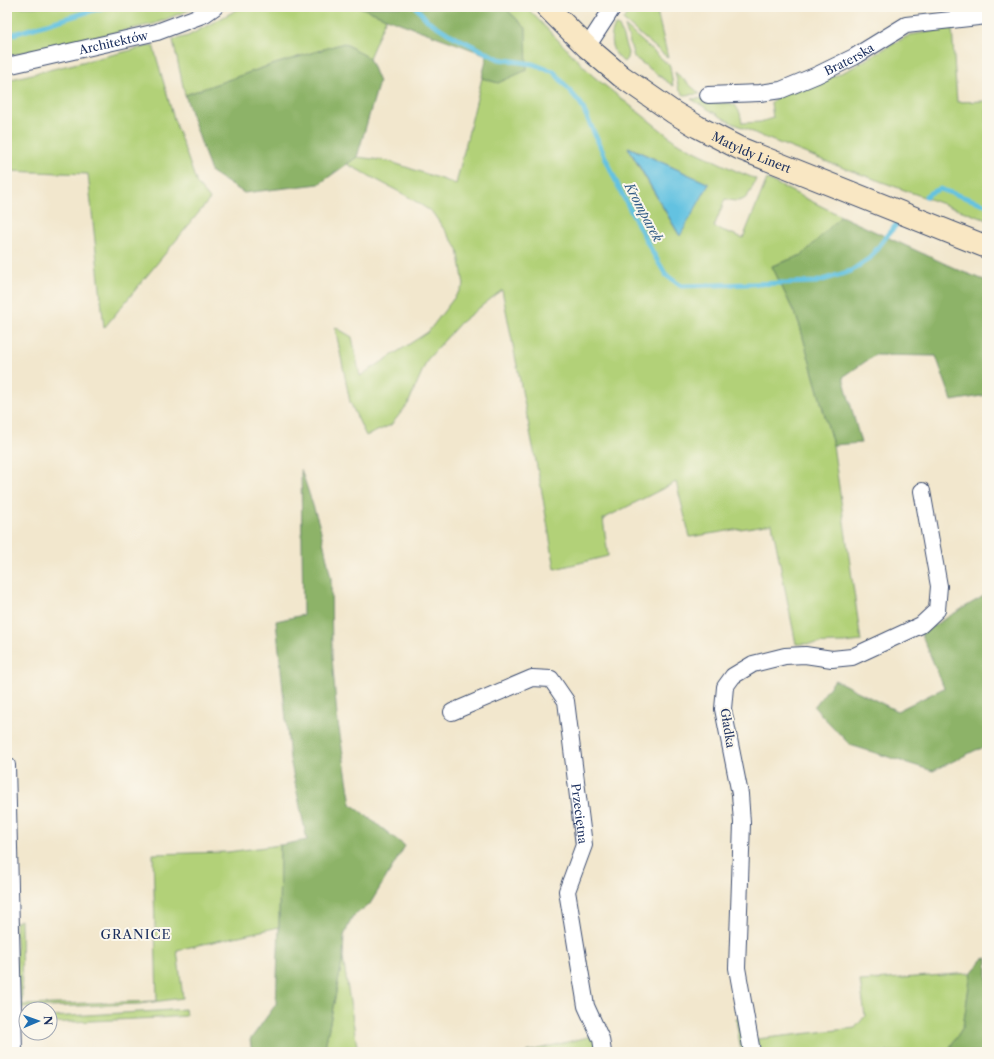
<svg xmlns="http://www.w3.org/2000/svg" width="994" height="1059" viewBox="0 0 994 1059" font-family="'Libre Caslon Text',serif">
	<rect width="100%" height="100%" fill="#fbf7ec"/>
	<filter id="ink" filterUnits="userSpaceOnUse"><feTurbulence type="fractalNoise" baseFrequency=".025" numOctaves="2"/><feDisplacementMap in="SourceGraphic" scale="8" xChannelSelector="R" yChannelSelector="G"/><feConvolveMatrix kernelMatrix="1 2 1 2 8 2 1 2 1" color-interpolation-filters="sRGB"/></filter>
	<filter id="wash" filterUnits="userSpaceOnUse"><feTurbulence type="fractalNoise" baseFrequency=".012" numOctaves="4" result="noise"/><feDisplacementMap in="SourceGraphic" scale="16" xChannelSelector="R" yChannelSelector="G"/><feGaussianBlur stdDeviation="0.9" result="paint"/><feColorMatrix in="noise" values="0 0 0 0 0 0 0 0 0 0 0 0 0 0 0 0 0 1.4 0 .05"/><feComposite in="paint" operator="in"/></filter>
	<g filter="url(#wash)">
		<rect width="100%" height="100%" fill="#f2e7cd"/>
		<g fill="#b2d178" stroke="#66806b" fill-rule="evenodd">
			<polygon points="7,7 197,7 154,24 7,56"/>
			<polygon points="242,7 360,7 386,18 369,58 344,43 262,68 185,95 173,40 188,36"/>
			<path d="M504 7H526L593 76 676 142 734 170 756 179C748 197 746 205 725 199L714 227 743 238 767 179 841 216 802 255 772 266 799 323 833 445 861 641 845 643 796 644 772 524 690 537 676 482 603 519 608 556 555 569 541 487 502 290 460 323 427 360 408 404 391 425 366 436 350 402 335 327 352 337 360 376 428 332 464 285 458 249 432 212 407 196 347 164 357 157 388 161 456 184 482 78 498 83 526 28ZM629 147 709 184 679 235 628 148Z"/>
			<polygon points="631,7 656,7 668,58 623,20"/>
			<path d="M615 25 620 28 628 53 627 58 624 62C611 52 608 40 615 25Z"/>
			<polygon points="625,26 670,66 673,86 634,57"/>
			<polygon points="952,28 957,102 987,101 987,220 830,163 766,138 728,121 691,99 707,98 708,103 729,103 735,105 740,113 742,123 760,122 773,118 771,103 778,95 814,85 850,69 889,46 910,35"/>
			<polygon points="153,45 174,119 197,184 210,199 104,328 88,174 7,171 7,80"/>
			<polygon points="675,72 700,94 684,95 679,90"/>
			<polygon points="280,845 279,927 177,950 183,998 139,1004 19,1008 15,923 21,920 22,1005 157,1001 153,854 228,852"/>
			<polygon points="343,958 358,1052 324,1052"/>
			<polygon points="971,973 963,1027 947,1052 760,1052 757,1039 855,1028 865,1016 860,981"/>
			<polygon points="185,1009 186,1016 158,1018 50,1023 50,1017 157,1011"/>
			<polygon points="736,1019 739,1019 745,1052 741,1052"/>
			<polygon points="596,1035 599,1052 526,1052 588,1037"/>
		</g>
		<g fill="#8db368" stroke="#547163">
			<polygon points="360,7 504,7 526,28 527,70 498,83 482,78 487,55 386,18"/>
			<polygon points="344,43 369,58 379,82 357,157 319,184 244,193 211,172 185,95 262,68"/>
			<polygon points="841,216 963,272 987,281 987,395 952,401 936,356 875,355 843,377 861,443 833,445 799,323 772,266 802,255"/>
			<polygon points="301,469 320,527 331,578 332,657 337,716 351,804 405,846 370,904 352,917 344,936 343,958 324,1052 252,1052 250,1040 276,1004 279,927 280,845 307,840 290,759 276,621 303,615"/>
			<polygon points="987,594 987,747 976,750 933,771 850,745 814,707 835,680 897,711 944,688 921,633"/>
			<polygon points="987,958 987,1052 947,1052 963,1027 971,973 983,959"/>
		</g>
		<polygon fill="#63c2e1" stroke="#3f78a0" points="628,147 709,184 680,236"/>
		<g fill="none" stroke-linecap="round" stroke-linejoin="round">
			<g stroke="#63c2e1" stroke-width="5">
				<polyline points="416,7 427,20 449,34 499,59 533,64 554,72 581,104 620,190 653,253 666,275 681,286 816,282 851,271 870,258 889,233 897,224"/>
				<polyline points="7,36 104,7"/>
				<polyline points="926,196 930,193 940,189 987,205"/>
			</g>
		</g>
	</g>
	<g filter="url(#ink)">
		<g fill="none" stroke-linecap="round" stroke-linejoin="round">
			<g stroke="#3b4b6f" stroke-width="18">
				<g id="street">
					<polyline points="587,47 613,7"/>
					<path id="s1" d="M7 66 157 32 205 14 215 7"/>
					<path id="s2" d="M708 95 760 93 781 90 817 75 854 57 906 25 987 16"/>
					<path id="s3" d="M452 712 532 678 551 679 566 701 584 845 567 891 586 1006 601 1039 603 1052"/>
					<polyline points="7,765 14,1052"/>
					<polyline points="752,1052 737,968 742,823 740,794 723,709 725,687 733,676 753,664 785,656 805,655 832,659 852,657 921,625 937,610 939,586 922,491"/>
				</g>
			</g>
			<g stroke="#3b4b6f" stroke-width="24">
				<g id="secondary">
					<path id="s4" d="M547 7 587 47 621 76 673 112 698 127 739 148 987 247"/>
				</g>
			</g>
			<use href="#street" stroke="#fff" stroke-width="16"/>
			<use href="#secondary" stroke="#f9e7c3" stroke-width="22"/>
		</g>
	</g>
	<g text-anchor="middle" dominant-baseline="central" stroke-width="4" stroke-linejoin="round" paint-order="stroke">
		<g font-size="12" fill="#1b2f5e" stroke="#fbf7ec">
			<text stroke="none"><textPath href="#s1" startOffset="109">Architektów</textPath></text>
			<text stroke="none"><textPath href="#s2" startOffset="148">Braterska</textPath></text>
			<text stroke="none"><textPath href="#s4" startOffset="253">Matyldy Linert</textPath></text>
			<text transform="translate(728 728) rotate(81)">Gładka</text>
			<text stroke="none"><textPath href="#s3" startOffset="246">Przeciętna</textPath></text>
		</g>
		<g font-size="13" font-style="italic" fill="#315b85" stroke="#fbf7ec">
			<text transform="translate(644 212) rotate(62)">Kromparek</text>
		</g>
		<g font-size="13" letter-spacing="1" fill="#1b2f5e" stroke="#fbf7ec">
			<text x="136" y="934">GRANICE</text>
		</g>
	</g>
	<rect width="994" height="1059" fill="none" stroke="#fbf7ec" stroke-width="24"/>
	<g transform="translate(38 1021) rotate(88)"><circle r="19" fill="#fbf7ec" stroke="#a1a7b3"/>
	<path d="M0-3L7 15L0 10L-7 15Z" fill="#1f6fb2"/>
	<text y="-6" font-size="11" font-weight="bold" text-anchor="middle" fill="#1b2f5e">N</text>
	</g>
</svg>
